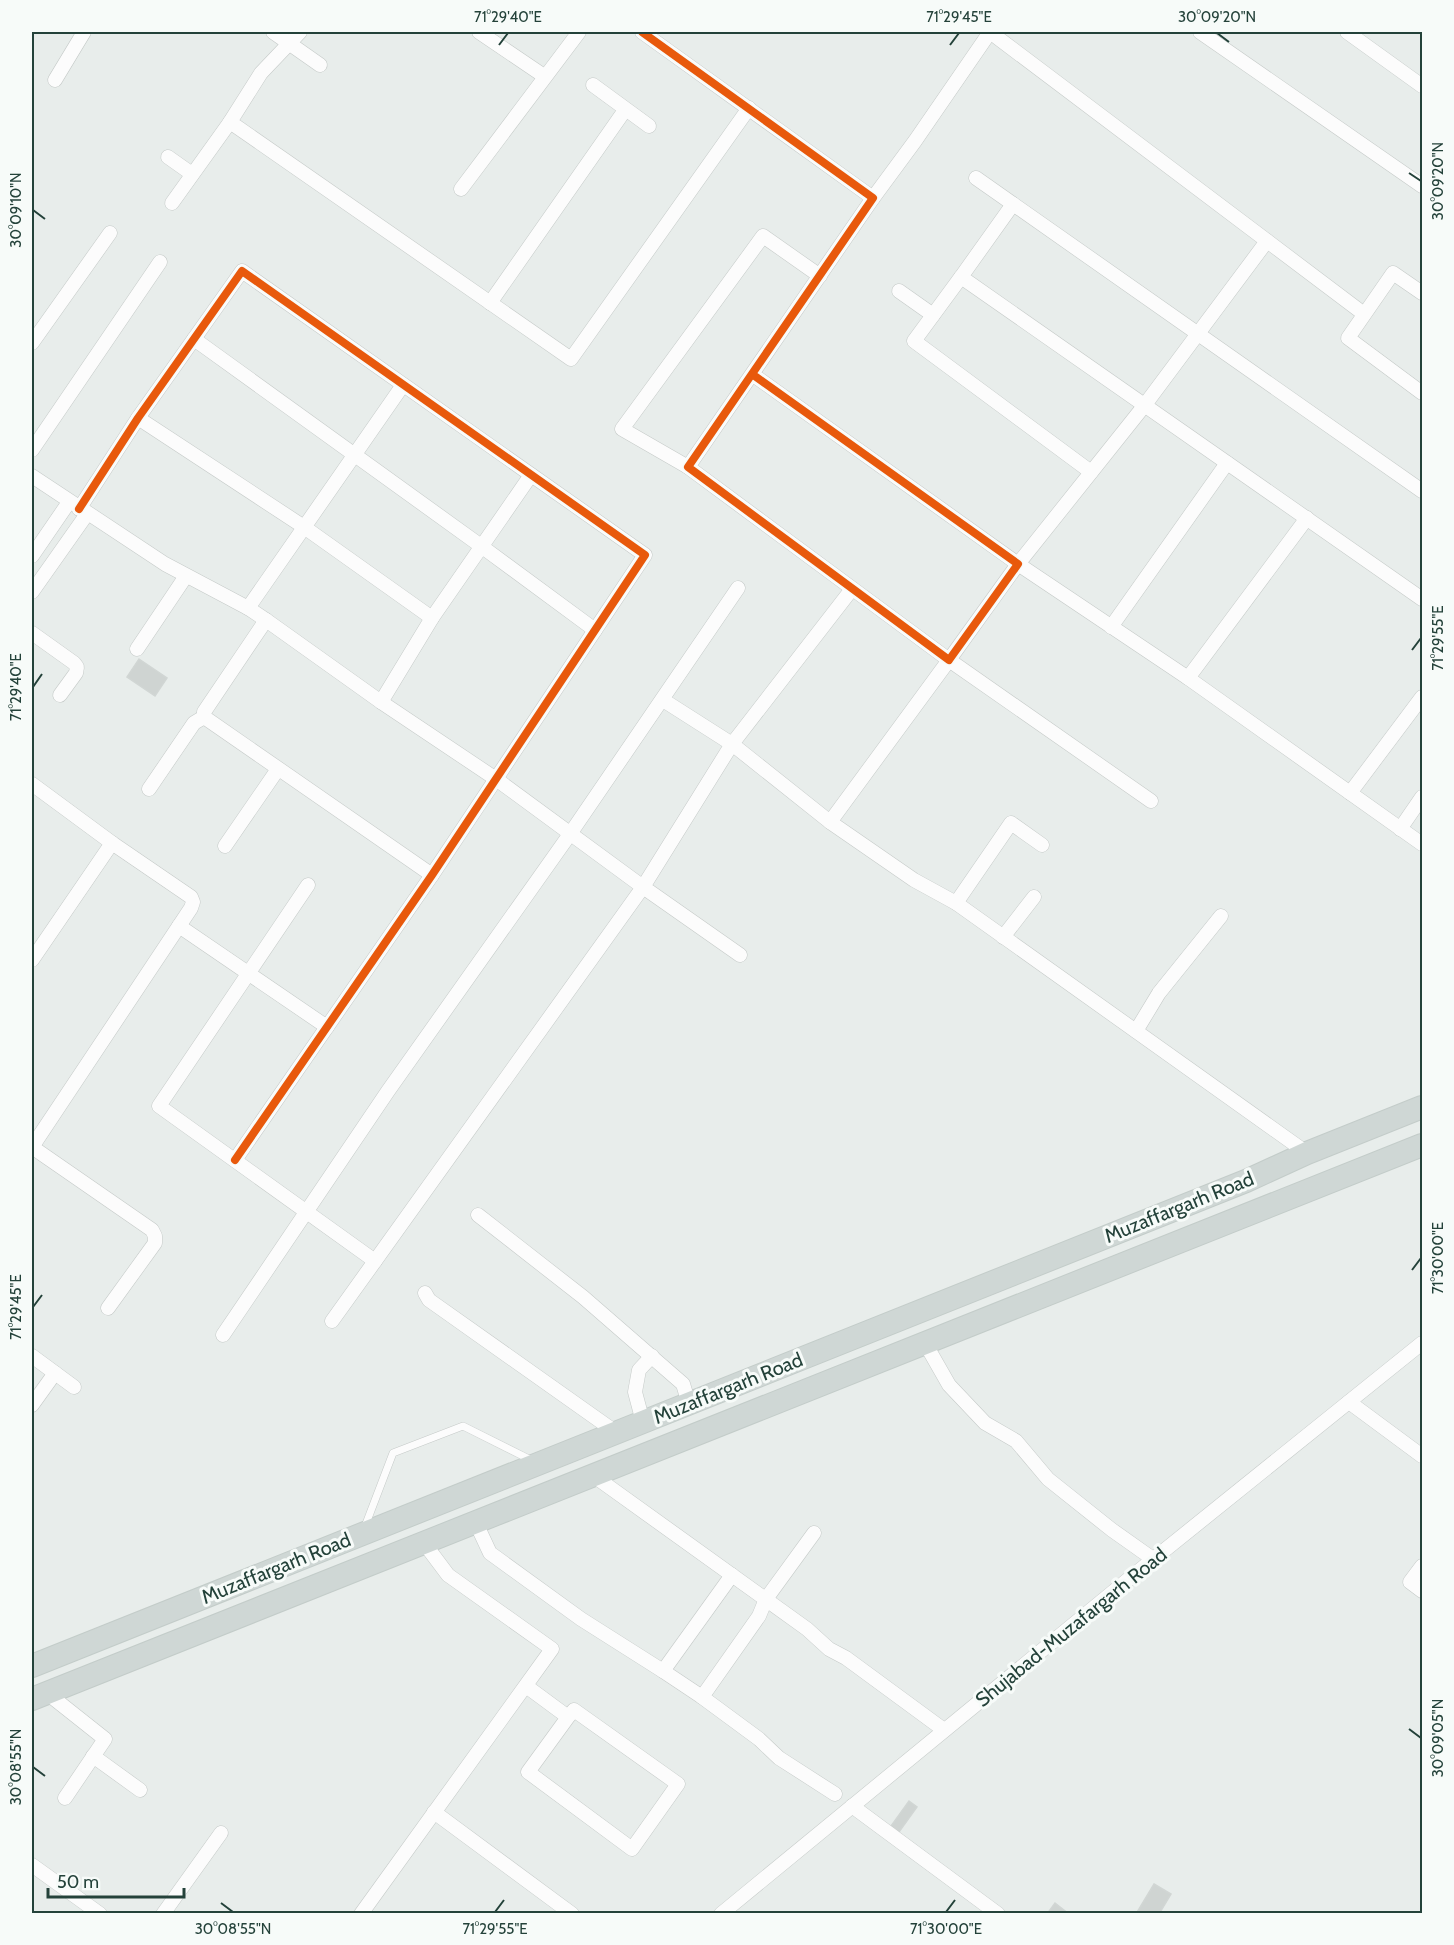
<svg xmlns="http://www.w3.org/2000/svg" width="1454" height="1945" viewBox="0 0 1454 1945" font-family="Cabin,sans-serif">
	<rect width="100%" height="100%" fill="#e8edeb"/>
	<g fill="#cfd4d2" stroke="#d1d6d4" stroke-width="1.5">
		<polygon points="139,659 167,678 155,696 127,677"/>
		<polygon points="909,1801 917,1807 899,1832 891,1826"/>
		<polygon points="1154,1884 1171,1894 1159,1914 1136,1914"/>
		<polygon points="1055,1903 1069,1914 1047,1914"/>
	</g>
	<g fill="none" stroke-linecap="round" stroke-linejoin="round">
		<g stroke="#c5cac8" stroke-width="8">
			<polyline id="service" points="364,1529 393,1453 463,1426 533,1461"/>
		</g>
		<g stroke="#c5cac8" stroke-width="15">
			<g id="minor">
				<polyline points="273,32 320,65"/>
				<polyline points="300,32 261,73 230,122 571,359 749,108"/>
				<polyline points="479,32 544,76"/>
				<polyline points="642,32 873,198 688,467 949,660 1018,564 752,374"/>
				<polyline points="990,32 1364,314"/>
				<polyline points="1200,32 1422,186"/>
				<polyline points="1347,32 1422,86"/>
				<polyline points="55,80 84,32"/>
				<polyline points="593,85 649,126"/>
				<polyline points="168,157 192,174"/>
				<polyline points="976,178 1422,491"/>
				<polyline points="461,189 579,32"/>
				<polyline points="873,198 915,141 990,32"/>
				<polyline points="172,203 230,122"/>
				<polyline points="1013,204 961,277 1422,599"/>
				<polyline points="1267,241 1144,406 1018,564 1188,678 1422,844"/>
				<polyline points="961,277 914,341 1091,472"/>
				<polyline points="899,291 933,315"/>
				<polyline points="1422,293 1393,273 1348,338 1422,393"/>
				<polyline points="490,303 625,110"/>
				<polyline points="194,339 481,546 595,630"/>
				<polyline points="32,343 110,233"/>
				<polyline points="138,418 304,527 432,618"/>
				<polyline points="32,450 160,262"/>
				<polyline points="688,467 622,429 763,236 820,276"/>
				<polyline points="32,476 165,564 248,608 266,620 381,702 496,779 643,887 332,1321"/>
				<polyline points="79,509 138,418 242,271 645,555 432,875 235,1160"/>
				<polyline points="32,556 69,502"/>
				<polyline points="32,592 87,514"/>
				<polyline points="248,608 403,385"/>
				<polyline points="266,620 204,712 204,717 432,875"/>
				<polyline points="1111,627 1227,463"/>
				<polyline points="32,633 74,663 77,667 76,673 60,695"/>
				<polyline points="137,649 186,576"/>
				<polyline points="1188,678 1307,518"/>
				<polyline points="663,700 732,744 830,822 949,660 1151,801"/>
				<polyline points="381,702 432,618 531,475"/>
				<polyline points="32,784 112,843 32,960"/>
				<polyline points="149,789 194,723 204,717"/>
				<polyline points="1350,793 1422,697"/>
				<polyline points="830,822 914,880 956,903 1307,1153"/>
				<polyline points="1400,829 1422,797"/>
				<polyline points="225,846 278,769"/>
				<polyline points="308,885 159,1106 375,1261"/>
				<polyline points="956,903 1011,823 1042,845"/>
				<polyline points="179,926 327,1027"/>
				<polyline points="1003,937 1034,897"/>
				<polyline points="740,955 643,887 732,744 852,589"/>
				<polyline points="1136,1031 1159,993 1221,916"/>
				<polyline points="32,1147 191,908 193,902 191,897 112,843"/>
				<polyline points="32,1147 152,1230 155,1236 155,1243 108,1308"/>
				<polyline points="478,1215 583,1297 683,1384 689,1404"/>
				<polyline points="425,1293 429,1300 617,1433"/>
				<polyline points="223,1335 388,1091 570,834 738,588"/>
				<polyline points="925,1343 949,1385 985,1423 1016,1441 1048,1479 1112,1530 1153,1559"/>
				<polyline points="32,1356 74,1387"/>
				<polyline points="1349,1402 1422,1456"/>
				<polyline points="32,1405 55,1373"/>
				<polyline points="643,1422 635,1392 639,1370 652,1356"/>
				<polyline points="594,1476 807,1629 829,1649 846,1658 944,1730"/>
				<polyline points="476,1523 490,1553 581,1619 663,1671"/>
				<polyline points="814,1533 766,1599 759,1616 702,1697 759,1739 779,1758 835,1794"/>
				<polyline points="1422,1566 1410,1582 1422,1591"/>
				<polyline points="526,1686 568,1717 574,1710 678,1784 632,1849 528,1772 568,1717"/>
				<polyline points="47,1693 105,1739 65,1798"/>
				<polyline points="702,1697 663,1671 732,1575"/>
				<polyline points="93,1756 140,1790"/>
				<polyline points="852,1806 998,1914"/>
				<polyline points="434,1812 572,1914"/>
				<polyline points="32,1865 100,1914"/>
				<polyline points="163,1914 221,1833"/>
				<polyline points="361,1914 552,1649 448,1575 424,1543"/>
				<polyline points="721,1914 1130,1578 1422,1343"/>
			</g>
		</g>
		<g stroke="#c3ccc9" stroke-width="24">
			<g id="primary">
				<polyline points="32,1666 1246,1181 1307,1153 1422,1107"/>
				<polyline points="32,1699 1422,1145"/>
			</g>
		</g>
		<use href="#service" stroke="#fcfcfc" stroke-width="7"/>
		<use href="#minor" stroke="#fcfcfc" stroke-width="14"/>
		<use href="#primary" stroke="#cfd7d5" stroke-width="22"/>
		<g stroke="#f7fbf9" stroke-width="11">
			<g id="cycleway">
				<polyline points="642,32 873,198 688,467 949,660 1018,564 752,374"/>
				<polyline points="79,509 138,418 242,271 645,555 432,875 235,1160"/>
			</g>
		</g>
		<use href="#cycleway" stroke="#e8590c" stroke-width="8"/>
	</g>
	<path fill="none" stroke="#24423a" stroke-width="2" d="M1217 33 1229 42M499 45 508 33M950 45 959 33M1409 173 1421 181M33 210 45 219M1412 650 1421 638M33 687 42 674M1412 1270 1421 1258M33 1307 42 1295M1409 1729 1421 1738M33 1767 45 1776M221 1903 233 1912M495 1912 504 1900M946 1912 955 1900"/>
	<g text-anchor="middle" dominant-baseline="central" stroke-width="6" stroke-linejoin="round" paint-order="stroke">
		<g font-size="20" fill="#24423a" stroke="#f7fbf9">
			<text transform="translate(1179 1207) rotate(-22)">Muzaffargarh Road</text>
			<text transform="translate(728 1388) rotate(-22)">Muzaffargarh Road</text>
			<text transform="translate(276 1568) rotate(-22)">Muzaffargarh Road</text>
			<text transform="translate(1071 1627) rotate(-39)">Shujabad-Muzafargarh Road</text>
		</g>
	</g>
	<rect width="1454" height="1945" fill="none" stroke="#f7fbf9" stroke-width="66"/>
	<path d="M48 1888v9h136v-9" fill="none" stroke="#24423a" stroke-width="3"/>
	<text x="57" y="1888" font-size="18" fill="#24423a" stroke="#f7fbf9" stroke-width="4.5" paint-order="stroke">50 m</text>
	<rect x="33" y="33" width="1388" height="1879" fill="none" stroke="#24423a" stroke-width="2"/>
	<g font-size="15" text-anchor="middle" fill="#24423a">
		<text x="508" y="22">71°29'40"E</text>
		<text x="959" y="22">71°29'45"E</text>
		<text x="1217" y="22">30°09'20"N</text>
		<text transform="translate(1438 181) rotate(-90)" y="5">30°09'20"N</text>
		<text transform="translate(16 210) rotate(-90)" y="5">30°09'10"N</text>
		<text transform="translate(1438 638) rotate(-90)" y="5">71°29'55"E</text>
		<text transform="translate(16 687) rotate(-90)" y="5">71°29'40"E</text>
		<text transform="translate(1438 1258) rotate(-90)" y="5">71°30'00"E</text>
		<text transform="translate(16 1307) rotate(-90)" y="5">71°29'45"E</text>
		<text transform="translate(1438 1738) rotate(-90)" y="5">30°09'05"N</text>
		<text transform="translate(16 1767) rotate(-90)" y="5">30°08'55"N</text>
		<text x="233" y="1934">30°08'55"N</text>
		<text x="495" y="1934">71°29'55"E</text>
		<text x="946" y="1934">71°30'00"E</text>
	</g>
</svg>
